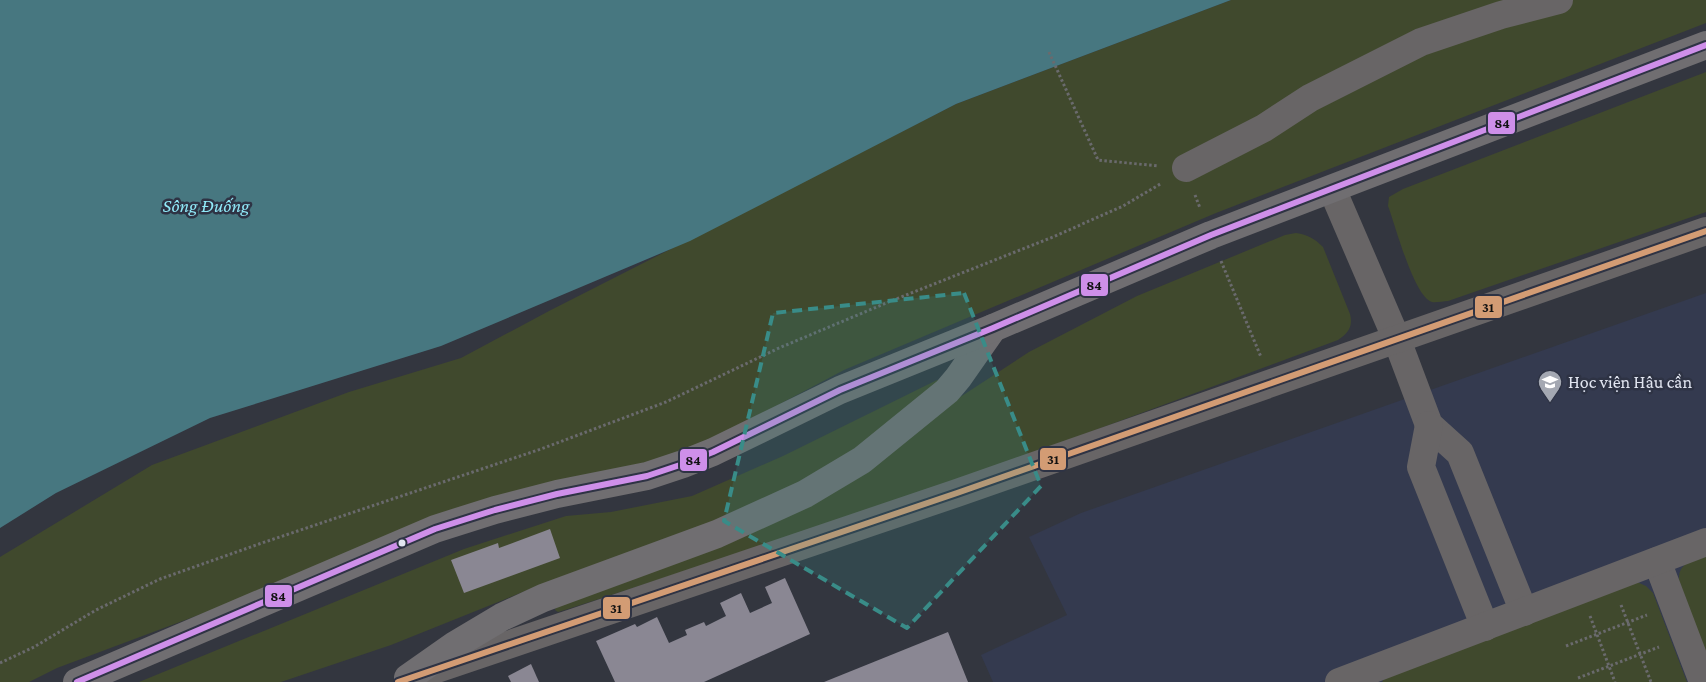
<svg xmlns="http://www.w3.org/2000/svg" width="1706" height="682" viewBox="0 0 1706 682" font-family="'Crimson Pro',serif">
	<rect width="100%" height="100%" fill="#33363f"/>
	<polygon fill="#343a4f" points="1706,293 1706,682 993,682 981,655 1067,615 1029,537 1081,513"/>
	<g fill="#40492d">
		<polygon points="1231,0 1706,0 1706,23 1216,213 844,370 718,437 657,461 257,593 57,668 29,682 0,682 0,557 152,465 349,392 461,358 549,311 956,104"/>
		<path d="M1706 72V212L1448 301C1443 301 1436 303 1432 302 1414 297 1395 224 1388 206L1389 197 1403 189Z"/>
		<path d="M1296 233C1308 235 1314 238 1323 247L1350 314C1353 326 1349 333 1338 340L926 493 568 609 558 612 555 610 556 607 704 549 948 405 1029 352 1137 296 1285 235Z"/>
		<polygon points="937,380 939,381 874,438 798,487 739,516 533,588 391,645 281,682 139,682 464,549 566,516 611,512 692,496 783,456"/>
		<path d="M1706 554V659L1679 580C1678 563 1693 560 1706 554Z"/>
		<polygon points="1637,582 1646,586 1653,593 1687,682 1382,682 1386,676"/>
	</g>
	<polygon fill="#477780" points="0,0 1231,0 956,104 690,241 441,346 210,418 56,493 0,528"/>
	<g fill="#8a8793">
		<polygon points="550,529 560,558 464,593 451,560 498,543 499,548"/>
		<polygon points="785,578 810,634 704,682 615,682 596,641 635,624 637,627 657,617 669,643 687,635 685,630 704,622 706,626 726,616 720,603 741,593 750,613 772,603 765,587"/>
		<polygon points="948,632 968,682 824,682"/>
		<polygon points="531,664 539,682 511,682 508,676"/>
	</g>
	<g fill="none" stroke-linecap="round" stroke-linejoin="round">
		<g stroke="#6a6a6d" stroke-width="3" stroke-dasharray="2.5 2.5" stroke-linecap="butt">
			<polyline points="1049,52 1098,160 1158,166"/>
			<polyline points="1195,195 1200,208"/>
			<polyline points="1221,261 1261,357"/>
			<polyline points="1621,605 1651,682"/>
			<polyline points="1590,616 1615,682"/>
			<polyline points="1566,646 1647,615"/>
			<polyline points="0,663 34,647 96,610 160,579 259,544 541,449 666,402 779,348 891,301 1053,237 1123,206 1162,183"/>
			<polyline points="1578,678 1659,647"/>
		</g>
		<g stroke="#686566" stroke-width="28">
			<polyline points="1186,168 1264,128 1310,98 1421,42 1501,15 1559,0"/>
			<polyline points="1332,189 1397,340 1429,425 1460,453 1524,612"/>
			<polyline points="1429,425 1421,467 1485,627"/>
			<polyline points="1657,561 1703,682"/>
			<polyline points="419,675 957,493 1706,231"/>
			<polyline points="1339,682 1706,542"/>
		</g>
		<g stroke="#706e71" stroke-width="28">
			<polyline points="408,678 455,645 502,617 543,598 717,534 805,494 862,460 947,391 958,378 993,328"/>
			<polyline points="77,682 435,529 495,510 557,494 647,476 683,464 713,452 840,390 993,328 1211,235 1706,45"/>
		</g>
		<g stroke="#2e3344" stroke-width="10">
			<polyline id="bus-1" points="77,682 435,529 495,510 557,494 647,476 683,464 713,452 840,390 993,328 1211,235 1706,45"/>
		</g>
		<g stroke="#2e3344" stroke-width="10">
			<polyline id="bus-2" points="398,682 957,493 1706,231"/>
		</g>
		<use href="#bus-1" stroke="#ce8fe9" stroke-width="6"/>
		<use href="#bus-2" stroke="#d39c74" stroke-width="6"/>
	</g>
	<path fill="#398c88" fill-opacity="0.2" stroke="#398c88" stroke-width="4" stroke-dasharray="10 6" stroke-linejoin="round" d="M964 293 1041 486 907 628 724 521 773 313Z"/>
	<defs>
		<g id="university-pin" transform="scale(1.25)"><path d="M0 17L-7.5 6A9.5 9.5 0 1 1 7.5 6Z" fill="#a4a8b2" stroke="#2e3344"/><path d="M0-5L7-2L0 1L-7-2ZM-4 1L0 2.5L4 1V4Q0 6-4 4Z" fill="#fff"/></g>
	</defs>
	<g fill-rule="evenodd">
		<use href="#university-pin" x="1550" y="382"/>
	</g>
	<circle fill="#e1e5f0" stroke="#2e3344" stroke-width="2" cx="402" cy="543" r="4.5"/>
	<g text-anchor="middle" dominant-baseline="central" stroke-width="5" stroke-linejoin="round" paint-order="stroke">
		<g font-size="18" fill="#e1e5f0" stroke="#2e3344" text-anchor="start">
			<text x="1568" y="382">Học viện Hậu cần</text>
		</g>
		<g font-size="19" font-style="italic" fill="#90e9f8" stroke="#2e3344">
			<text x="206" y="205">Sông Đuống</text>
		</g>
	</g>
	<g stroke="#2e3344" stroke-width="2">
		<rect x="1487" y="111" width="29" height="24" rx="5" fill="#ce8fe9"/>
		<rect x="1080" y="273" width="29" height="24" rx="5" fill="#ce8fe9"/>
		<rect x="1474" y="295" width="29" height="24" rx="5" fill="#d39c74"/>
		<rect x="1039" y="447" width="28" height="24" rx="5" fill="#d39c74"/>
		<rect x="679" y="448" width="29" height="24" rx="5" fill="#ce8fe9"/>
		<rect x="264" y="584" width="29" height="24" rx="5" fill="#ce8fe9"/>
		<rect x="602" y="596" width="29" height="24" rx="5" fill="#d39c74"/>
	</g>
	<g font-size="14" text-anchor="middle" font-weight="bold" fill="#111">
		<text x="1502" y="128">84</text>
		<text x="1094" y="290">84</text>
		<text x="1488" y="312">31</text>
		<text x="1053" y="464">31</text>
		<text x="693" y="465">84</text>
		<text x="278" y="601">84</text>
		<text x="616" y="613">31</text>
	</g>
</svg>
